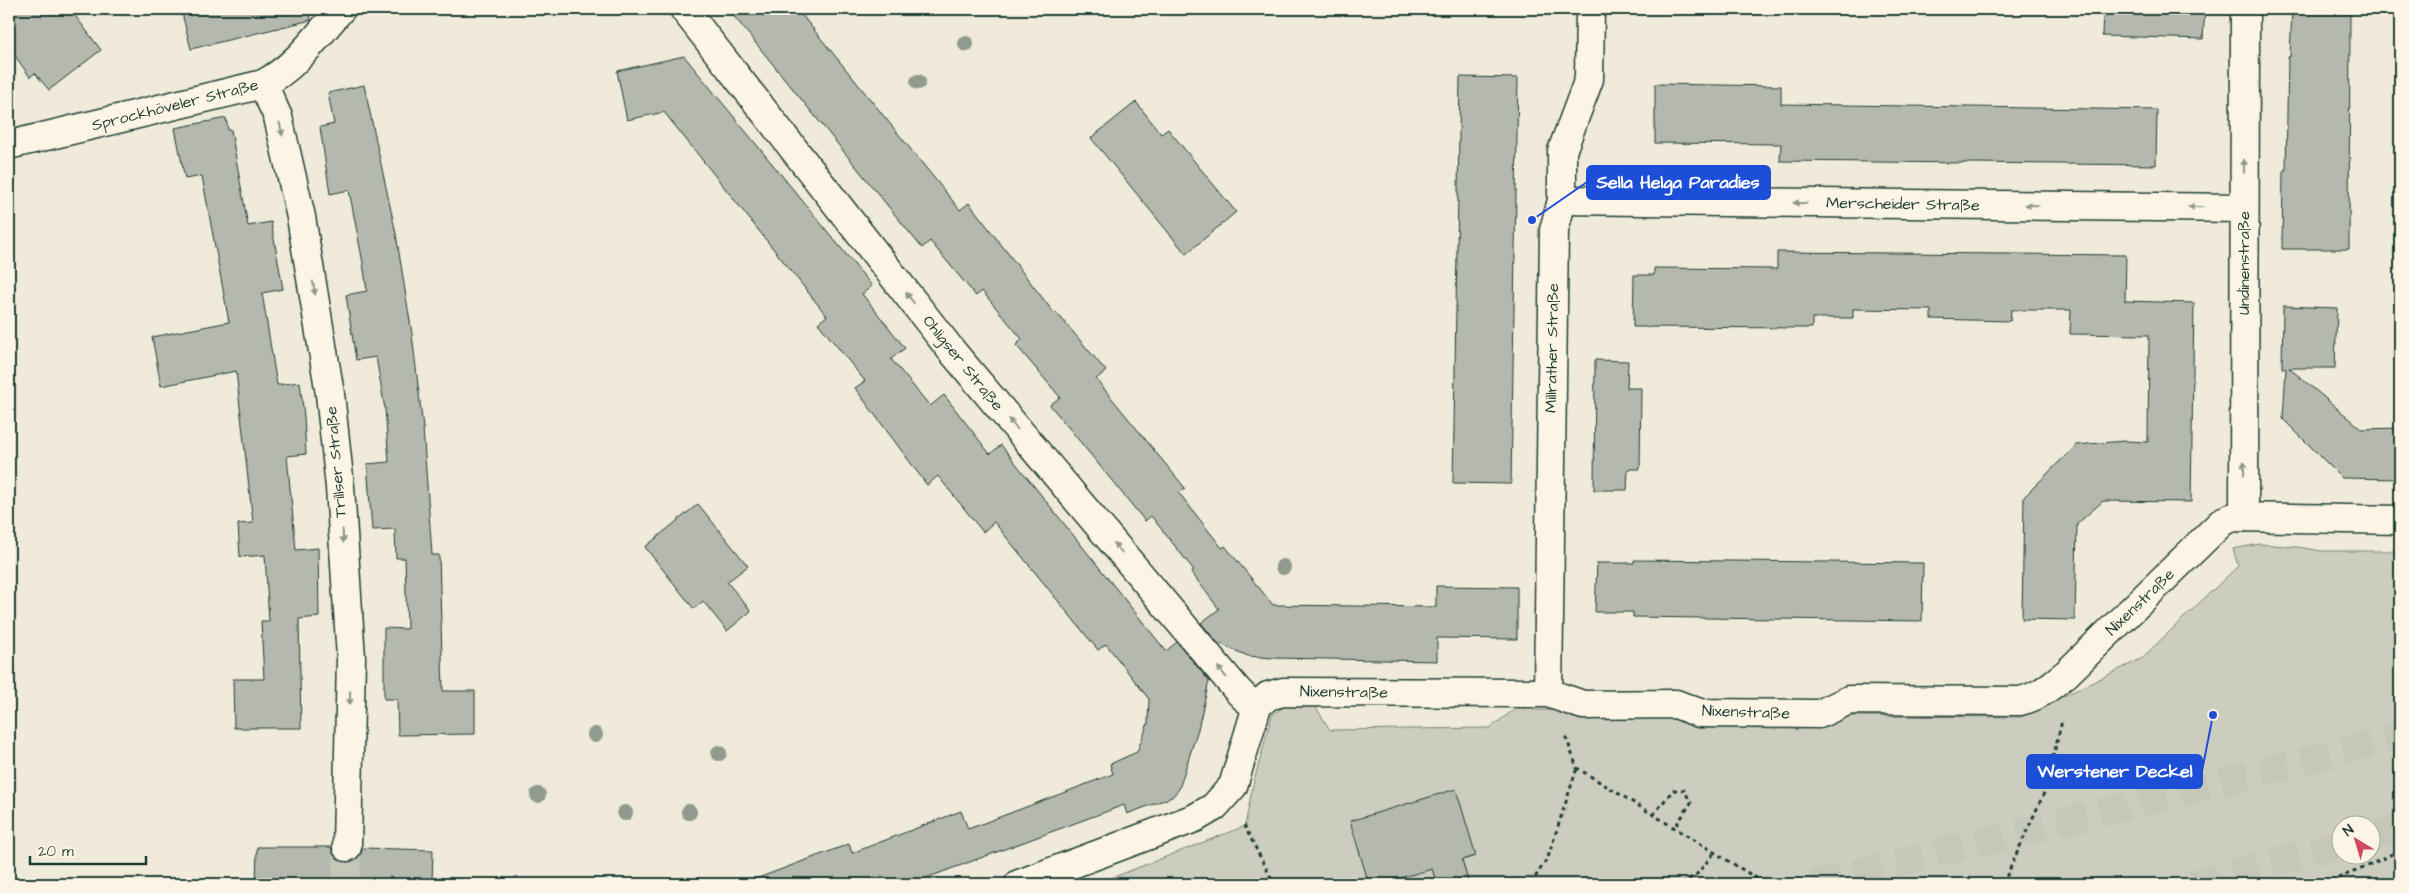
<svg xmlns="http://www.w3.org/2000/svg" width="2409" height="893" viewBox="0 0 2409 893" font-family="'Architects Daughter',sans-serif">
	<rect width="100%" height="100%" fill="#efeada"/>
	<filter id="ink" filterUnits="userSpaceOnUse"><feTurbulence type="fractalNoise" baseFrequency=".02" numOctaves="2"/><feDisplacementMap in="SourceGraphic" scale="10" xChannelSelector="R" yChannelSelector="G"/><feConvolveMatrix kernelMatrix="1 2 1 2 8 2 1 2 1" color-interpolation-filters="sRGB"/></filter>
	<g filter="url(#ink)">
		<path fill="#cccdbf" stroke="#76857a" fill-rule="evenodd" d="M2260 544 2298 547 2321 551H2400V884H1096L1245 826 1252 789 1272 715 1288 704 1315 706 1330 730 1490 728 1515 709 1830 721 1849 716 2020 717 2141 659 2238 566 2233 549ZM2342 826H2372V856H2342Z"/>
		<g fill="#b5b9ad" stroke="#1f3d34">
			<polygon points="9,9 70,9 101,50 49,90 35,73 30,77 9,47"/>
			<polygon points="181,9 309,9 311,20 191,49"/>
			<polygon points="728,9 797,9 960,210 969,203 1054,313 1056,312 1106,371 1096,379 1185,488 1179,493 1222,548 1225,546 1273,605 1436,607 1436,586 1517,587 1517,639 1437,638 1437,661 1273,658 1248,656 1218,643 1201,623 1219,609 1191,572 1194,570 1151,516 1145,521 1050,405 1060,397 1016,345 1022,339 982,291 976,296 930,241 922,248"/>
			<polygon points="2103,9 2205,9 2203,39 2102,36"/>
			<polygon points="2292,9 2350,9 2349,249 2282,249 2283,171 2286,171 2288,57 2290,57"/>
			<polygon points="684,56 872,286 862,294 905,348 891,359 930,406 944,395 990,454 1001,445 1166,651 1177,642 1209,681 1198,729 1179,789 1172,797 1127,814 1124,805 910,884 750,884 750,881 849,844 852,853 961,811 968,829 1113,774 1110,764 1137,752 1148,723 1149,699 1106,644 1098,650 994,522 983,532 938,476 927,485 855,388 865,381 818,323 827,316 664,112 627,120 617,71"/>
			<polygon points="1460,77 1518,78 1511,484 1453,483"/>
			<polygon points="1655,84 1781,86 1781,104 2157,110 2156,165 1780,161 1781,144 1655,143"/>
			<polygon points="364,85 396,234 412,334 423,428 432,555 439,555 443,691 475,691 475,734 398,735 397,699 384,699 384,628 407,629 405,558 396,558 395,529 372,530 367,464 389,462 385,409 376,357 356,360 346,295 367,291 363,263 349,190 330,194 320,127 334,124 328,93"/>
			<polygon points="1136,102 1161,134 1168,129 1236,212 1186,254 1091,138"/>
			<polygon points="226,118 228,130 231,130 248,226 271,222 283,289 262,293 277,385 300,382 304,416 306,454 287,456 296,550 318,548 319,617 299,619 301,728 234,728 233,679 264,679 261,621 269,621 265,555 240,557 238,524 253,523 236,371 161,386 152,337 229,322 202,176 185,179 175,128"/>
			<polygon points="1777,252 2126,255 2125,301 2194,303 2191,502 2103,501 2077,524 2075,620 2022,619 2024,497 2076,445 2125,441 2148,442 2149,335 2070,334 2071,310 2011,310 2010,321 1931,319 1931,310 1853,309 1853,318 1812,318 1812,328 1633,327 1634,275 1654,275 1654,268 1777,269"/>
			<polygon points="2283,306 2337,308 2335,368 2289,368 2362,429 2400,428 2400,479 2342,478 2283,419 2286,368 2282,368"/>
			<polygon points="1595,360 1628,361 1627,388 1641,388 1640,469 1628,469 1627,490 1594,490"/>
			<polygon points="698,504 748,566 727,582 751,611 727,631 703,601 694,609 645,547"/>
			<polygon points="1634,560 1923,563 1922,621 1633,617 1633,612 1595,612 1597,563 1634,563"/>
			<polygon points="1456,789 1476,856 1462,860 1469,884 1437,884 1432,869 1377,884 1369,884 1350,821"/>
			<polygon points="257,847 331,847 334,855 339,860 346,863 355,860 360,855 363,848 433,850 432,884 256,884"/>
		</g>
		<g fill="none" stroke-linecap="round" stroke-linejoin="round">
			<polyline stroke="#c5c7b9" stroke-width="28" stroke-dasharray="28 14" stroke-linecap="butt" points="346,884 347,847"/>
			<g stroke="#c5c7b9" stroke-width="28" stroke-dasharray="28 14" stroke-linecap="butt">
				<polyline points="2372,836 2400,828"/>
				<polyline points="1814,884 2295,764 2400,735"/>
				<polyline points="2191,884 2342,844"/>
			</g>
			<g stroke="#1f3d34" stroke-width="31">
				<g id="minor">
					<polyline points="684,9 951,350 1238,691 1246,699 1257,706"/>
					<polyline points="263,84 278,117 301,217 330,394 340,487 351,658 347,847"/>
					<path d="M9 145 263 84C296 67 317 36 341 9"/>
					<polyline points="1562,200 2243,208"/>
					<polyline points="2244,517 2245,9"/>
					<polyline points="1548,693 1554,230 1562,200 1562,151 1589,79 1590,9"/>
					<path d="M1019 884 1195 818 1214 807 1233 786 1257 706 1268 696 1283 692 1548 693 1583 705 1676 704 1699 713 1819 714 1849 700 2020 701C2039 697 2052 685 2067 673L2223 521 2234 517 2400 520"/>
				</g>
			</g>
			<g stroke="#1f3d34" stroke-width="3" stroke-dasharray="4 4" stroke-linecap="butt">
				<polyline points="1566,737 1577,768 1766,884"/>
				<polyline points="1653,815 1673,790 1684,790 1691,803 1675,827"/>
				<polyline points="1244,825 1274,884"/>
				<polyline points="1531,884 1548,857 1577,768"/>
				<polyline points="1682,884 1697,874 1715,852"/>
				<polyline points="2003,884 2044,793 2062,721"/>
				<polyline points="2323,884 2366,867 2400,850"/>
			</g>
			<use href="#minor" stroke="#fcf5e5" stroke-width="28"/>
		</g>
		<g fill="#909b8e">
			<circle cx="966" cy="44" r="8"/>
			<circle cx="918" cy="82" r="8"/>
			<circle cx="1283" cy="567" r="8"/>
			<circle cx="595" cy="735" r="8"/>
			<circle cx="719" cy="753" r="8"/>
			<circle cx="538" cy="795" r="8"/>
			<circle cx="689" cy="812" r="8"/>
			<circle cx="625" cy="813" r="8"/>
		</g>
		<defs><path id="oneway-solid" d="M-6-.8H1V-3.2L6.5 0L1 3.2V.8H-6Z" transform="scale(1.25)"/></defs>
		<g fill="#8e998c">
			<use href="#oneway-solid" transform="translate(281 129) rotate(77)"/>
			<use href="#oneway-solid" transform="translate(2244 166) rotate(-89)"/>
			<use href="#oneway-solid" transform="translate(1800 203) rotate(-179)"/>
			<use href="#oneway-solid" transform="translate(2032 205) rotate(-179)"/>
			<use href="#oneway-solid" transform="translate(2195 207) rotate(-179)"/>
			<use href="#oneway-solid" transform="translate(314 288) rotate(80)"/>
			<use href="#oneway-solid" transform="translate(910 298) rotate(-128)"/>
			<use href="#oneway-solid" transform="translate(1013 424) rotate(-130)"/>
			<use href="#oneway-solid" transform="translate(2244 468) rotate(-90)"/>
			<use href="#oneway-solid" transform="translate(343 536) rotate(86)"/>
			<use href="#oneway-solid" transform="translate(1118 548) rotate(-130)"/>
			<use href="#oneway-solid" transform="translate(1222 672) rotate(-130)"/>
			<use href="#oneway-solid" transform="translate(350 698) rotate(91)"/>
		</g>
	</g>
	<g text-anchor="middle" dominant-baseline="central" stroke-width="4" stroke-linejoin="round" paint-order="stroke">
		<g font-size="16" fill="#1f3d34" stroke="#fcf5e5">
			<text transform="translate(175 105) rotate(-14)">Sprockhöveler Straße</text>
			<text transform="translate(1903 204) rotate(1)">Merscheider Straße</text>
			<text transform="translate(2244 263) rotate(-90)">Undinenstraße</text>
			<text transform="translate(1552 348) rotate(-89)">Millrather Straße</text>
			<text transform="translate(963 363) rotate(51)">Ohligser Straße</text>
			<text transform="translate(336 462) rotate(-95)">Trillser Straße</text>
			<text transform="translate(2140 602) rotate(-44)">Nixenstraße</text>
			<text transform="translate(1344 692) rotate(1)">Nixenstraße</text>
			<text transform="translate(1746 712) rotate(2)">Nixenstraße</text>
		</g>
	</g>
	<path fill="none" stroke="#1d4ed8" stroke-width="2" d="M1532 220L1587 182M2213 715L2202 771"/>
	<g fill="#1d4ed8" stroke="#fcf5e5" stroke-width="2">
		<circle cx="1532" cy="220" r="5"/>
		<circle cx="2213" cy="715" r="5"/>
	</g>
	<g fill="#1d4ed8" stroke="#1d4ed8" stroke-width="2">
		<rect x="1587" y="166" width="183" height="33" rx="5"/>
		<rect x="2027" y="755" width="175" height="33" rx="5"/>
	</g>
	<g font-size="18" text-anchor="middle" font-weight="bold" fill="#fff">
		<text x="1678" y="188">Sella Helga Paradies</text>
		<text x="2115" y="777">Werstener Deckel</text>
	</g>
	<rect width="2409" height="893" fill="none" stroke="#fcf5e5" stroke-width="30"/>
	<rect x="15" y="15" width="2379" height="863" fill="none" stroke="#1f3d34" stroke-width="2" filter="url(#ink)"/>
	<g transform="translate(2356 840) rotate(322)"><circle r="24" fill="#fcf5e5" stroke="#a4ab9e"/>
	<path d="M0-4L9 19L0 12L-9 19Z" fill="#d1495b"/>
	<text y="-8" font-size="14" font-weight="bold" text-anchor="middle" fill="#1f3d34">N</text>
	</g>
	<path d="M30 856v8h116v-8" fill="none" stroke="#1f3d34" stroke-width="2.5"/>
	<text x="38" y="856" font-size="15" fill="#1f3d34" stroke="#fcf5e5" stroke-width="4" paint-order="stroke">20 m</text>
</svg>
